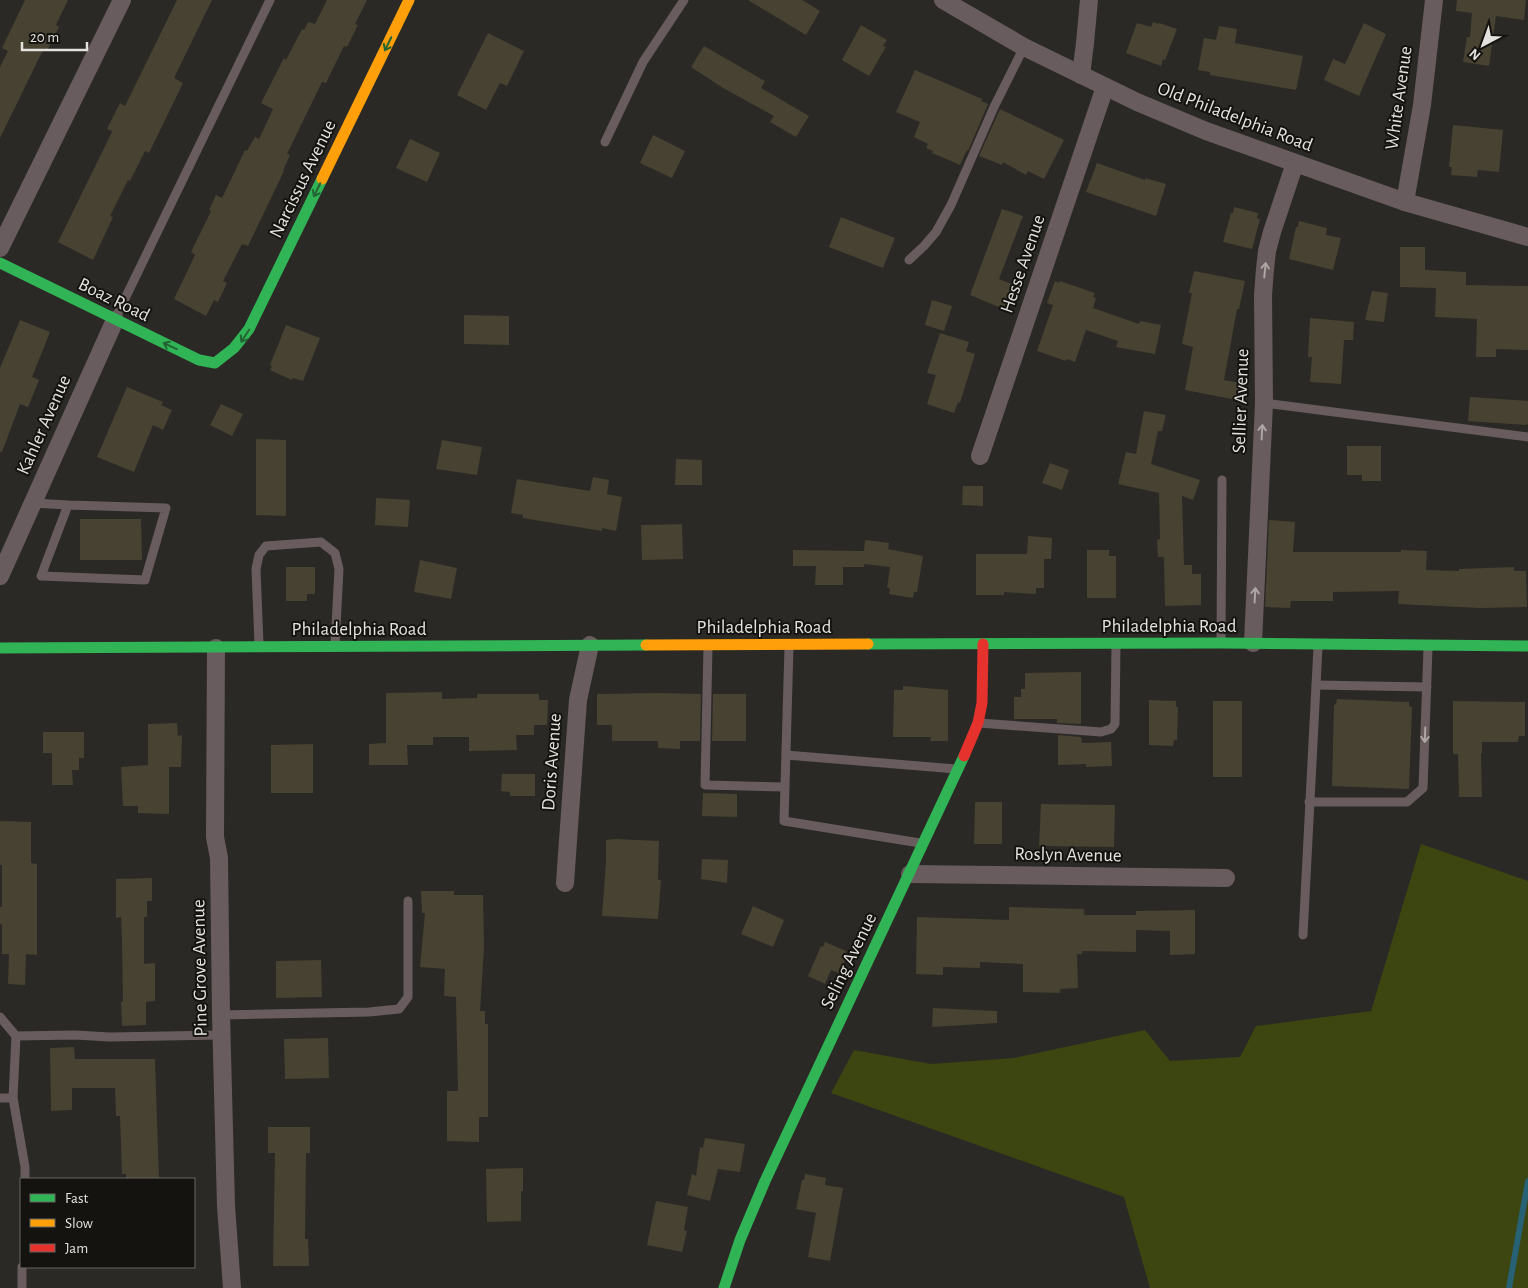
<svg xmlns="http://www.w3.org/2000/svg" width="1528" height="1288" viewBox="0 0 1528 1288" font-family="'Alegreya Sans',sans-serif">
	<rect width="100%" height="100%" fill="#2b2926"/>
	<polygon fill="#3d4510" points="1421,844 1528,881 1528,1288 1150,1288 1124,1197 831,1093 854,1050 931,1064 1014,1058 1145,1030 1170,1061 1240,1057 1256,1026 1371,1011"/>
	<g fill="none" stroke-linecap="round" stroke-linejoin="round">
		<polyline stroke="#276174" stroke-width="6" points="1509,1288 1528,1181"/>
	</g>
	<g fill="#474231">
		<polygon points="25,0 68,0 56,25 59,27 47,51 43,50 0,138 0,67 8,51 2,48"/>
		<polygon points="177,0 212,0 174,78 183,83 149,153 145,151 130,181 128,180 110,216 113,217 93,260 58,242 111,134 112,131 107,129 120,103 125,106"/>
		<polygon points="327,0 367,0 355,24 358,25 347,47 344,46 326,83 322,82 287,154 290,155 283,171 284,171 248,246 242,244 223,281 227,283 218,302 214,300 206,316 174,299 195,255 191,252 211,211 209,210 216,195 222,198 245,150 247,151 255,137 259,139 273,109 261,103 284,58 286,60 302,29 304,30 308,22 315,24"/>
		<polygon points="748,0 802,0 820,11 806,35"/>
		<polygon points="1457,0 1526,0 1524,20 1496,16 1489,66 1463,62 1467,37 1470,37 1472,13 1456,11"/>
		<polygon points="1153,22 1158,24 1159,23 1177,29 1165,60 1163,59 1161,66 1126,53 1137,23 1151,27"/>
		<polygon points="1364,23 1386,34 1359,96 1324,80 1333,59 1345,64"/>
		<polygon points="861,25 887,40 883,46 886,47 869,76 842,60"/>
		<polygon points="1219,26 1237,29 1235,43 1303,56 1296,90 1210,75 1210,72 1198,70 1204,38 1216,40"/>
		<polygon points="488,33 524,51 507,86 500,83 486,110 457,95"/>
		<polygon points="704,46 765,81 761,88 809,116 796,137 770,122 774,116 723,88 691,67"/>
		<polygon points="915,70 982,99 981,101 988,104 968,151 967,150 960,165 932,153 933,151 926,148 928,144 914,137 920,122 896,112"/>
		<polygon points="1000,109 1064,140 1044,179 1028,171 1026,175 1003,162 1002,165 979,156"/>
		<polygon points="1453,125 1503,130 1499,172 1478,170 1477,177 1451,175 1452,167 1449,167"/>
		<polygon points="653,135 685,151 672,178 640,163"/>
		<polygon points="410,139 440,153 427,182 396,168"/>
		<polygon points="1097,163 1145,180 1145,178 1166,184 1156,216 1086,192"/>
		<polygon points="1234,207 1258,213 1257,218 1260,219 1252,249 1223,242 1231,213 1233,213"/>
		<polygon points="1002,209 1023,216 999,279 1016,286 1006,310 970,295"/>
		<polygon points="841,217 895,238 883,268 829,247"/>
		<polygon points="1299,221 1327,228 1326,235 1341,238 1333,270 1289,259 1296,227 1298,227"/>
		<polygon points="1400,247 1425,247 1425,270 1466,272 1466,285 1528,286 1528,350 1496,349 1496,357 1476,357 1477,319 1435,317 1436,288 1400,287"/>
		<polygon points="1194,271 1245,281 1239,309 1237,309 1224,380 1240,383 1237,400 1185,390 1193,347 1182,344 1192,293 1189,293"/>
		<polygon points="1055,281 1059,283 1060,281 1095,293 1093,297 1096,298 1093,308 1139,324 1140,321 1161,325 1155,354 1116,347 1118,341 1086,330 1075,362 1067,359 1066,361 1037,351 1053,305 1047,303"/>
		<polygon points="1372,291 1388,293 1384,322 1365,320"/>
		<polygon points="932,300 952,306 944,331 925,325"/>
		<polygon points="464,315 509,316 509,345 464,344"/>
		<polygon points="1310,318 1354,322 1353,340 1344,340 1341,384 1310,382 1312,357 1308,357"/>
		<polygon points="20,320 50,332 32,377 39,380 28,407 20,404 2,452 0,452 0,368"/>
		<polygon points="286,325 320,338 303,381 293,378 292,380 270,370 272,366 270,365"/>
		<polygon points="940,333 969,342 966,351 975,354 960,403 958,402 954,413 927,404 936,375 927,373"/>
		<polygon points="127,387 163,402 161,405 172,410 163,430 153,425 134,472 97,457"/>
		<polygon points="1470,397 1528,401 1528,424 1526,425 1468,421"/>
		<polygon points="221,404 243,414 232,436 210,425"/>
		<polygon points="1144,411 1166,415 1162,431 1158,431 1151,464 1200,480 1193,500 1182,496 1184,565 1192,565 1192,574 1201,574 1201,605 1165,606 1164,557 1158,557 1157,540 1160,539 1159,493 1118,484 1126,452 1136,454"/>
		<polygon points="256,439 286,440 286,516 256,515"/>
		<polygon points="442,440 482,447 477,475 436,469"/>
		<polygon points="1347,446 1381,446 1381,481 1362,481 1362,475 1347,475"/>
		<polygon points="676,459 702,460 702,485 675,485"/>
		<polygon points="1050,463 1069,470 1062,490 1042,483"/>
		<polygon points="593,477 609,480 607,494 622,497 616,531 602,528 602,531 553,523 523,518 523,515 511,513 517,479 590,491"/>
		<polygon points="963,486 983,486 983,506 962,505"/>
		<polygon points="376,498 410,500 408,527 375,525"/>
		<polygon points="80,519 141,519 142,560 80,560"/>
		<polygon points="1269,520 1295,522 1293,552 1401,552 1401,550 1427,551 1426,570 1459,571 1459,569 1514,567 1514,571 1526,571 1527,607 1480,608 1398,604 1399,591 1333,592 1333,601 1291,601 1290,608 1265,607"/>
		<polygon points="682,524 683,559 642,560 641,525"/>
		<polygon points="1028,536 1052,538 1051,559 1044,559 1044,588 1036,588 1036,594 1004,592 1004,595 976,595 976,554 1027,554"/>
		<polygon points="865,540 889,543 888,549 923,556 917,592 914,592 913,598 889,594 890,588 887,588 890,567 864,564 864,567 843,567 843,585 815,585 816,566 793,566 793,550 864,551"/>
		<polygon points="1087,550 1109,550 1109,556 1116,556 1116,598 1087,598"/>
		<polygon points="420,560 457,568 451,599 414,592"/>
		<polygon points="286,567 315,567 315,594 307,594 307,601 286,601"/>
		<polygon points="1081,672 1081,724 1057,723 1057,719 1014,719 1014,697 1021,697 1021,689 1025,689 1025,673"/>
		<polygon points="903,686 948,690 948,741 930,741 931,737 893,737 894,690 903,690"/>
		<polygon points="442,692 442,699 477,698 477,694 539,694 539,700 548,700 547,725 534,725 534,735 516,735 517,750 469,751 469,737 433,737 433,745 407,745 408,765 369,765 369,744 386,743 386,693"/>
		<polygon points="658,693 701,694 700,741 680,741 680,749 658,748 658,741 612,741 612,725 597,725 597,694"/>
		<polygon points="713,694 746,694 746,741 712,741"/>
		<polygon points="1337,699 1409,702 1409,706 1412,707 1409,789 1332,786 1334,705 1336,704"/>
		<polygon points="1149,700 1176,701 1176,707 1178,707 1177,740 1174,740 1173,746 1149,745"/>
		<rect x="1213" y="701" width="29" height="76"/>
		<polygon points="1453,701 1525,702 1525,736 1519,736 1518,742 1482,742 1482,753 1481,753 1482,797 1459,797 1458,754 1453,754"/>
		<polygon points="177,723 178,736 182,735 181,767 169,767 169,814 138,813 138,806 123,806 121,767 148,765 148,724"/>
		<polygon points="43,732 84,732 84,758 79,758 79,770 72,770 73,785 52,785 52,753 43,753"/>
		<polygon points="1058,735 1081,737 1082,743 1111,742 1112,766 1086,767 1086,764 1058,765"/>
		<polygon points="313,744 313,793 271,793 271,745"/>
		<polygon points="502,774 535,774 535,796 510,796 510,792 501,791"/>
		<polygon points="703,793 737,794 737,817 702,816"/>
		<polygon points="975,802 1002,802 1002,844 974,844"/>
		<polygon points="1041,804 1115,805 1114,847 1039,846"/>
		<polygon points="0,821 31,822 31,863 37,864 37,955 26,954 25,985 8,984 9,954 2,954 2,924 0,924 0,907 2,907 2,865 0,865"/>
		<polygon points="616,839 659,841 658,880 661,880 658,919 602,916 606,862 606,840"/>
		<polygon points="702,859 728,860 727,883 701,879"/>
		<polygon points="152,878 152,901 147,901 147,917 144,917 144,964 155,963 155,1001 146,1002 146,1025 122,1026 121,1002 123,1002 122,941 121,917 116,918 116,879"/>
		<polygon points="421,891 454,891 454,895 483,895 484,947 480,1011 485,1011 485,1024 488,1024 488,1117 479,1117 479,1142 447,1141 447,1091 458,1091 456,997 444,996 445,969 420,967 425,913 422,913"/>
		<polygon points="753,906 784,920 773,947 741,934"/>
		<polygon points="1009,907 1084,909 1084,915 1136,915 1136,911 1195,910 1195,954 1170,955 1170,931 1136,930 1136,952 1082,951 1082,954 1077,954 1078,988 1060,989 1060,993 1023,992 1023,964 980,962 980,968 943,967 943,975 916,974 917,917 1009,920"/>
		<polygon points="825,942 846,951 844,957 846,958 839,973 831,970 825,984 808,976 821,946 823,947"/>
		<polygon points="321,960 322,997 276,998 276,961"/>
		<polygon points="933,1008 997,1011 997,1023 932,1027"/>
		<polygon points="328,1038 329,1078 285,1079 284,1039"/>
		<polygon points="74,1047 75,1059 155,1059 159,1179 126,1179 126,1174 122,1174 120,1116 116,1116 115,1088 72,1088 72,1110 51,1111 50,1048"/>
		<polygon points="268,1127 310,1127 310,1153 306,1153 305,1239 308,1239 309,1266 273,1266 275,1153 268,1153"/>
		<polygon points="705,1138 745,1144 740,1172 718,1169 710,1201 687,1195 692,1174 696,1176 700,1147 703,1148"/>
		<polygon points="523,1168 523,1191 521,1191 521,1221 487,1222 486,1169"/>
		<polygon points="805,1174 826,1178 825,1185 843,1188 830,1261 808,1257 816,1213 796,1209 802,1180 804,1180"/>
		<polygon points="656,1201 688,1207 684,1230 687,1231 682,1252 647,1245"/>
	</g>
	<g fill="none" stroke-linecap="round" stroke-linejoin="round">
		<g stroke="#695c5e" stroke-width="9">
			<polyline points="605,142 643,62 684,0"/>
			<polyline points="909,260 924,246 936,232 951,205 994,107 1024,47"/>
			<polyline points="116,317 270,0"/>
			<polyline points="1264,403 1528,437"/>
			<polyline points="32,503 68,505 41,576 145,580 166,508 68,505"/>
			<polyline points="1221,641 1222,480"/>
			<polyline points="259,645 256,569 259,555 266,546 321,542 335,553 339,569 335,645"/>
			<polyline points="708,647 705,785 785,787"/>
			<polyline points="789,647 784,821 920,843"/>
			<polyline points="1316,685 1427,687"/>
			<polyline points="979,723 1101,732 1111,729 1115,724 1116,644"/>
			<polyline points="786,755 956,769"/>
			<polyline points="1309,802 1407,802 1423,788 1428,648"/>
			<polyline points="1303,935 1318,647"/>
			<polyline points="221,1015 369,1012 399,1009 408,997 408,901"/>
			<polyline points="0,1017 16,1036 13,1098 0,1098"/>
			<polyline points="16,1036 75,1035 110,1037 221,1035"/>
			<polyline points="13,1098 25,1167 25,1179"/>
			<polyline points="22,1288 22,1267"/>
		</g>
		<g stroke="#695c5e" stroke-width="18">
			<polyline points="943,0 1024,47 1137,102 1206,131 1405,202 1528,237"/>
			<polyline points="1081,75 1085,43 1089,0"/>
			<polyline points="1405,202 1422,105 1434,0"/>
			<polyline points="0,248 122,0"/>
			<polyline points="980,456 1105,87"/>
			<polyline points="0,576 115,320"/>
			<polyline points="1253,643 1264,403 1263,295 1265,269 1267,251 1272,232 1295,163"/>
			<polyline points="216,648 215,837 219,858 221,1015 226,1206 232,1288"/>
			<polyline points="910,874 1226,878"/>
			<polyline points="565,883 578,700 590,645"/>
		</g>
		<g stroke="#30b455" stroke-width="11">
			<polyline points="0,263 199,360 215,363 234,348 249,329 322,179"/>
			<polyline points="868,644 1221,643 1528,646"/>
			<polyline points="0,648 646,645"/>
			<polyline points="724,1288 740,1240 765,1181 964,756"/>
		</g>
		<g stroke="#ff9f0a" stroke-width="11">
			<polyline points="322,179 409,0"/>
			<polyline points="646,645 868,644"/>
		</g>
		<polyline stroke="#e5322d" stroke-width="11" points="964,756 978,723 982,703 983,644"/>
	</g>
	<defs><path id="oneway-shaft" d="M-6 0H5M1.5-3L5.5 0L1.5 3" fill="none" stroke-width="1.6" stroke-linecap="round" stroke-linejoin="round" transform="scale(1.25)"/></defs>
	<g stroke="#226432">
		<use href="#oneway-shaft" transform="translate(388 44) rotate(116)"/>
		<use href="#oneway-shaft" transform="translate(317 190) rotate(116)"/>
		<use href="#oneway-shaft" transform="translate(245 336) rotate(123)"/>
		<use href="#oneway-shaft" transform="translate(170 346) rotate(-155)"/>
	</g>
	<g stroke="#aca6a4">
		<use href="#oneway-shaft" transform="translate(1265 270) rotate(-84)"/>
		<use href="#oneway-shaft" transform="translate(1262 432) rotate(-87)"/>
		<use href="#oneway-shaft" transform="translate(1255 595) rotate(-87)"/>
		<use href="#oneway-shaft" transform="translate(1425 735) rotate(92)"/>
	</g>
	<g text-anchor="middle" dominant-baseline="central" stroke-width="4" stroke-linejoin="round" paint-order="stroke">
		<g font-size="19" fill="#e3e2de" stroke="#141310">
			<text transform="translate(1399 98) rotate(-82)">White Avenue</text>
			<text transform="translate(1235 117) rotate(21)">Old Philadelphia Road</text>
			<text transform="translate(303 179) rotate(-64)">Narcissus Avenue</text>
			<text transform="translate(1023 264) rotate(-71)">Hesse Avenue</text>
			<text transform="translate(114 300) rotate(26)">Boaz Road</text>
			<text transform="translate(1241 401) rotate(-88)">Sellier Avenue</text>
			<text transform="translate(44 425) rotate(-66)">Kahler Avenue</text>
			<text x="1169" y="626">Philadelphia Road</text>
			<text x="764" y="627">Philadelphia Road</text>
			<text x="359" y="629">Philadelphia Road</text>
			<text transform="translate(552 762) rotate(-86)">Doris Avenue</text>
			<text transform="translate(1068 855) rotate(1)">Roslyn Avenue</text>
			<text transform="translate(849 961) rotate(-64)">Seling Avenue</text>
			<text transform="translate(200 968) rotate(-91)">Pine Grove Avenue</text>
		</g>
	</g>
	<rect x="20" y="1178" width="175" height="90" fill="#141310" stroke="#676662"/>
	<rect x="30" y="1194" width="25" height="8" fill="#30b455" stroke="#676662"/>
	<text x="65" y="1203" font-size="15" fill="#e3e2de">Fast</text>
	<rect x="30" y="1219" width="25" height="8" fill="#ff9f0a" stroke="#676662"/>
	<text x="65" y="1228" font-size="15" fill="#e3e2de">Slow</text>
	<rect x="30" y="1244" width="25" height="8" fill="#e5322d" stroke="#676662"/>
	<text x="65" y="1253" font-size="15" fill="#e3e2de">Jam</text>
	<g transform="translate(1483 45) rotate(221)" stroke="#141310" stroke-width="4" paint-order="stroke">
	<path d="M0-4L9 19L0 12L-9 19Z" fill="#e3e2de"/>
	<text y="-8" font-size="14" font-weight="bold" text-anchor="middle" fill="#e3e2de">N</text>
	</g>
	<path d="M22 42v8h65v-8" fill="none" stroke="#e3e2de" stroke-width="2.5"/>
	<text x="30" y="42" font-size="15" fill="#e3e2de" stroke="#141310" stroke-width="4" paint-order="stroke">20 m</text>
</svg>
